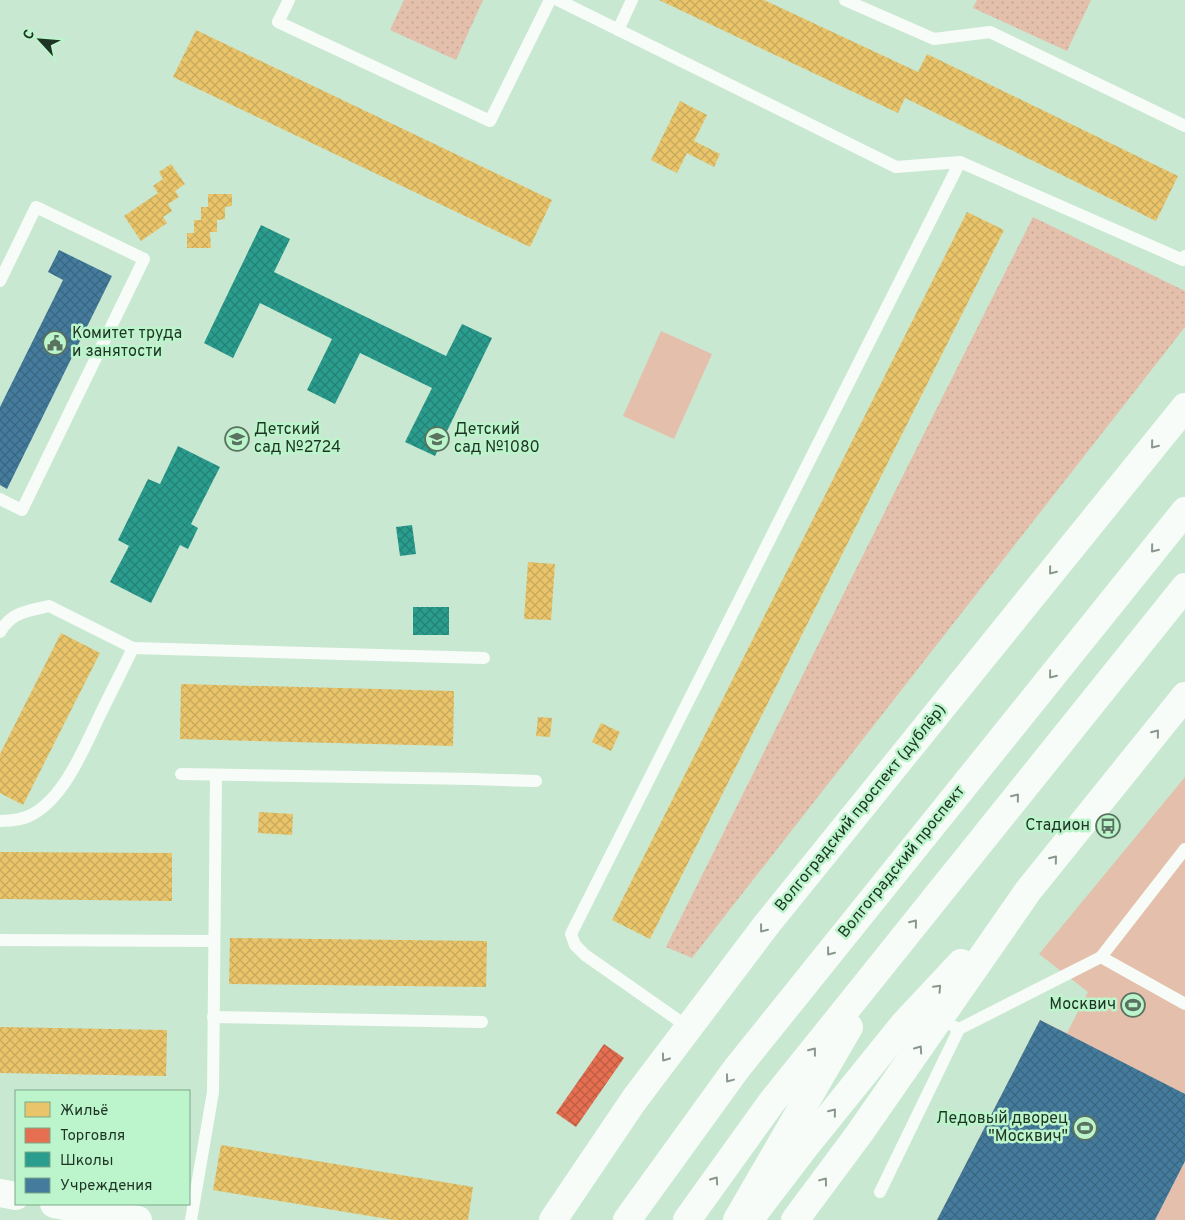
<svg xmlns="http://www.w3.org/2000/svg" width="1185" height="1220" viewBox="0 0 1185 1220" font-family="Overpass,sans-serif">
	<defs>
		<pattern id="park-dots" width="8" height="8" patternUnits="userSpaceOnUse" patternTransform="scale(1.25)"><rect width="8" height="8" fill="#e4c0ac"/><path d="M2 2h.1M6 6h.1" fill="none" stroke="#c3a694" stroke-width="1.8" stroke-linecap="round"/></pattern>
		<pattern id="homes-cross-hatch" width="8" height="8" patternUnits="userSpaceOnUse" patternTransform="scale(1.25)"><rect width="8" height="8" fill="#e9c46a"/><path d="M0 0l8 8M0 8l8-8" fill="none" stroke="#c7a95c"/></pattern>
		<pattern id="shops-cross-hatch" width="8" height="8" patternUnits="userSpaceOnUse" patternTransform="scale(1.25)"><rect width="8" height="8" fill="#e76f51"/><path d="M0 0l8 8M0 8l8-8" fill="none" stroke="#bb5c43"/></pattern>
		<pattern id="schools-cross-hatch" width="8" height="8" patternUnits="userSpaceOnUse" patternTransform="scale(1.25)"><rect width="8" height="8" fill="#2a9d8f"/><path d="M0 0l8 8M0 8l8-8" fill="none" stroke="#238175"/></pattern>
		<pattern id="public-cross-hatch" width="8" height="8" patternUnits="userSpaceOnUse" patternTransform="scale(1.25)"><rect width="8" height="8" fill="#457b9d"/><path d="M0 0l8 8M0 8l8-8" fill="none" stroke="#396680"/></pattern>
	</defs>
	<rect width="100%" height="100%" fill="#c9e8d1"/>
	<g fill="#e4c0ac">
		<polygon points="661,331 712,354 674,439 623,416"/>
		<polygon points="1185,777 1185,1220 937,1220 1040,1020 1067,1033 1088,992 1039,954"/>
	</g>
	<g fill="url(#park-dots)">
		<polygon points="404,0 483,0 456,60 390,30"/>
		<polygon points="977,0 1091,0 1067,51 973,8"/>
		<polygon points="1033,217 1185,291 1185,327 692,958 666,947"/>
	</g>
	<g fill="url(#homes-cross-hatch)">
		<polygon points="659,0 764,0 918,72 927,54 1178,176 1156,221 905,98 898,113"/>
		<polygon points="196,30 552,200 530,247 173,77"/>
		<polygon points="680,101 707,115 694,141 720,154 714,167 687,153 677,173 651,160"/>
		<polygon points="171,164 185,184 175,191 179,197 168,204 172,211 163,217 167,223 141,241 124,216 158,193 153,186 163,179 159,172"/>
		<polygon points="208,194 232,194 232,206 225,207 225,219 217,220 217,232 210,232 211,248 187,248 187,233 194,233 194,220 201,220 201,207 208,207"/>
		<polygon points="967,212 1004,230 650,939 612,920"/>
		<polygon points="528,562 555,564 551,620 524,619"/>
		<polygon points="61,633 100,653 23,805 0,793 0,754"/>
		<polygon points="181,684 454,691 453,746 180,739"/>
		<polygon points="538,717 552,718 550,737 536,736"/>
		<polygon points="601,723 620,732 611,751 592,742"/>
		<polygon points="259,812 293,814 292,835 258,833"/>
		<polygon points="0,852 172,853 172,901 0,899"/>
		<polygon points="230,938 487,941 486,987 229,984"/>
		<polygon points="0,1027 167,1030 166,1076 0,1073"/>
		<polygon points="221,1145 473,1187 468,1220 394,1220 213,1190"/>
	</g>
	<polygon fill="url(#shops-cross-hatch)" points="604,1044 624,1058 576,1127 556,1113"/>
	<g fill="url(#schools-cross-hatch)">
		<polygon points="261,225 290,239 274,272 446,356 462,324 492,338 435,456 405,442 432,388 360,353 335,404 307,390 332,339 260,303 233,358 204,343"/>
		<polygon points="178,446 220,467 191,524 198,528 188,549 180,545 151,603 110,582 129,546 118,540 148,479 160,484"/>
		<polygon points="412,525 416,554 400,556 396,527"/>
		<rect x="413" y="607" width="36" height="28"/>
	</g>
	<g fill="url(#public-cross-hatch)">
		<polygon points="59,250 112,276 7,489 0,485 0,407 63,280 48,272"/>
		<polygon points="1040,1020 1185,1094 1185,1161 1155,1220 937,1220"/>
	</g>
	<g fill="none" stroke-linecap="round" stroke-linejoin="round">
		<g stroke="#f7fcf8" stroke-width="12">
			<polyline points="289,0 278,22 490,121 550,0"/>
			<polyline points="558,0 896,167 960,162 1183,260 1185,256"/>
			<polyline points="845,0 934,39 990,32 1185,126"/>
			<polyline points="618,30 632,0"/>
			<polyline points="0,281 36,207 144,259 22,510 0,499"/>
			<path d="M0 632C11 612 28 611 49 606L133 648 484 658"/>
			<polyline points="181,774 472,779 536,781"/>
			<path d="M0 821C11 821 23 820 33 814 65 796 84 748 99 717 110 694 122 671 133 648"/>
			<polyline points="0,940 214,941"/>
			<polyline points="1101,957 1185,849"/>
			<polyline points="213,1017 482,1022"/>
			<polyline points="688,1027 585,955 575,945 571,934 960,162"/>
			<polyline points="959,1029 1101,957 1185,1004"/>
			<polyline points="880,1192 959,1029 953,1026"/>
			<polyline points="191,1220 213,1092 216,775"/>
		</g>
		<g stroke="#f7fcf8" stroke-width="28">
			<polyline points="0,1193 16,1196"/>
			<polyline points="54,1204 138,1220"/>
			<polyline points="553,1220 634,1100 767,924 1185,407"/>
			<polyline points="749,1220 804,1148 904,1024 961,963"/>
			<polyline points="795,1220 859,1134 1028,891 1185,696"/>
		</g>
		<g stroke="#f7fcf8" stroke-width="28">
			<polyline points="627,1220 737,1068 1185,511"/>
			<polyline points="687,1220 771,1103 1185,587"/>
			<polyline points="737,1220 849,1027"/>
		</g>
	</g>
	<defs><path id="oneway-chevron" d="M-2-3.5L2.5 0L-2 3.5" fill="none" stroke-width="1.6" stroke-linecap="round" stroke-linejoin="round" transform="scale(1.25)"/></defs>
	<g stroke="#8a988e">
		<use href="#oneway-chevron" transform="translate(1154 445) rotate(129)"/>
		<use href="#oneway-chevron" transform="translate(1154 549) rotate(129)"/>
		<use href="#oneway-chevron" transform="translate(1052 571) rotate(129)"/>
		<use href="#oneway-chevron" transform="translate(1052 675) rotate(129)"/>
		<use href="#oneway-chevron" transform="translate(1156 733) rotate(-51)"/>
		<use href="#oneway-chevron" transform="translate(1016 797) rotate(-51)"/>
		<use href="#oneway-chevron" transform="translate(1054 859) rotate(-51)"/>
		<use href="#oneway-chevron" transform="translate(914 923) rotate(-51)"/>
		<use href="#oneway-chevron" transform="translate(763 929) rotate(128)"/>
		<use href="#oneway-chevron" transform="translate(830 952) rotate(128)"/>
		<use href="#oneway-chevron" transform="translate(938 988) rotate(-47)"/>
		<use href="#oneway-chevron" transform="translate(919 1049) rotate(-55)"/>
		<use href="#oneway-chevron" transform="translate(813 1051) rotate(-52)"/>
		<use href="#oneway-chevron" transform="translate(665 1058) rotate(126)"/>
		<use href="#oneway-chevron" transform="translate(729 1079) rotate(127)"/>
		<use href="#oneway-chevron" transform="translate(833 1112) rotate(-51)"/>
		<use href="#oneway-chevron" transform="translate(715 1180) rotate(-55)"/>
		<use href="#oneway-chevron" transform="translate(824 1181) rotate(-53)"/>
	</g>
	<defs>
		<g id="civic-ring" transform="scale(1.25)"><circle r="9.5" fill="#bcf5cb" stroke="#5a7361" stroke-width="1.5"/><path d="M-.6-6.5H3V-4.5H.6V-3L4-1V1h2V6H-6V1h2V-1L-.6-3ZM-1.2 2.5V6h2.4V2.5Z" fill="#5a7361"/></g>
		<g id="school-ring" transform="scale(1.25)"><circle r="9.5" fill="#bcf5cb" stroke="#5a7361" stroke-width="1.5"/><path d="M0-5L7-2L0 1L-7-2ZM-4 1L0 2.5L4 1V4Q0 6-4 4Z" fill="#5a7361"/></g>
		<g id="bus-ring" transform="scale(1.25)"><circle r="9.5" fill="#bcf5cb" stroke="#5a7361" stroke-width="1.5"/><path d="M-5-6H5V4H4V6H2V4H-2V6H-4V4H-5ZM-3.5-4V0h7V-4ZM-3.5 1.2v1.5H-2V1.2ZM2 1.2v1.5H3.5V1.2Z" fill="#5a7361"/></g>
		<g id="stadium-ring" transform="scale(1.25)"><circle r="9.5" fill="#bcf5cb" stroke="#5a7361" stroke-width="1.5"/><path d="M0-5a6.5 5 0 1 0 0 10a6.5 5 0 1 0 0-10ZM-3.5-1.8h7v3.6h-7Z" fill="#5a7361"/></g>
	</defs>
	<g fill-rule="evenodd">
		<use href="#civic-ring" x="55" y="343"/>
		<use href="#school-ring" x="237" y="439"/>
		<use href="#school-ring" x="437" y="439"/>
		<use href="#bus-ring" x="1108" y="826"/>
		<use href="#stadium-ring" x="1133" y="1005"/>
		<use href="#stadium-ring" x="1085" y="1128"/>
	</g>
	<g text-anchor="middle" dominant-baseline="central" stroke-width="5" stroke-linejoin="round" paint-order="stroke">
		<g font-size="16" fill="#1e3425" stroke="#bcf5cb" text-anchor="start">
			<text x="72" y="334">Комитет труда<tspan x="72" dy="18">и занятости</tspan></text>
			<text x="254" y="430">Детский<tspan x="254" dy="18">сад №2724</tspan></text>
			<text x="454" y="430">Детский<tspan x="454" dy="18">сад №1080</tspan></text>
			<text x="1090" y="826" text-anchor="end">Стадион</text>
			<text x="1116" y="1005" text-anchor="end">Москвич</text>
			<text x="1068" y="1119" text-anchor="end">Ледовый дворец<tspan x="1068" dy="18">"Москвич"</tspan></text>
		</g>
		<g font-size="16" fill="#1e3425" stroke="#bcf5cb">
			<text transform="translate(861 808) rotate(-51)">Волгоградский проспект (дублёр)</text>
			<text transform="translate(902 862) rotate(-51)">Волгоградский проспект</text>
		</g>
	</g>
	<rect x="15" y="1090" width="175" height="115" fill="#bcf5cb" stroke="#7da889"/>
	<rect x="25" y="1102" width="25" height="15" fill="#e9c46a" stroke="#7da889"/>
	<text x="60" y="1115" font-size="15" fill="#1e3425">Жильё</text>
	<rect x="25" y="1128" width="25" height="15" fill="#e76f51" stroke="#7da889"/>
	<text x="60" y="1140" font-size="15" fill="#1e3425">Торговля</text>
	<rect x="25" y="1152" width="25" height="15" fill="#2a9d8f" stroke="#7da889"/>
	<text x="60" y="1165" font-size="15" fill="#1e3425">Школы</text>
	<rect x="25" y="1178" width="25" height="15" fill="#457b9d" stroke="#7da889"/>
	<text x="60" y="1190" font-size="15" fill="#1e3425">Учреждения</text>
	<g transform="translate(40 40) rotate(296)" stroke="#bcf5cb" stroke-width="4" paint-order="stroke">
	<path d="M0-4L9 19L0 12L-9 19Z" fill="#1e3425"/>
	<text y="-8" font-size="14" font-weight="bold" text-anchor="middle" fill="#1e3425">С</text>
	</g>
</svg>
